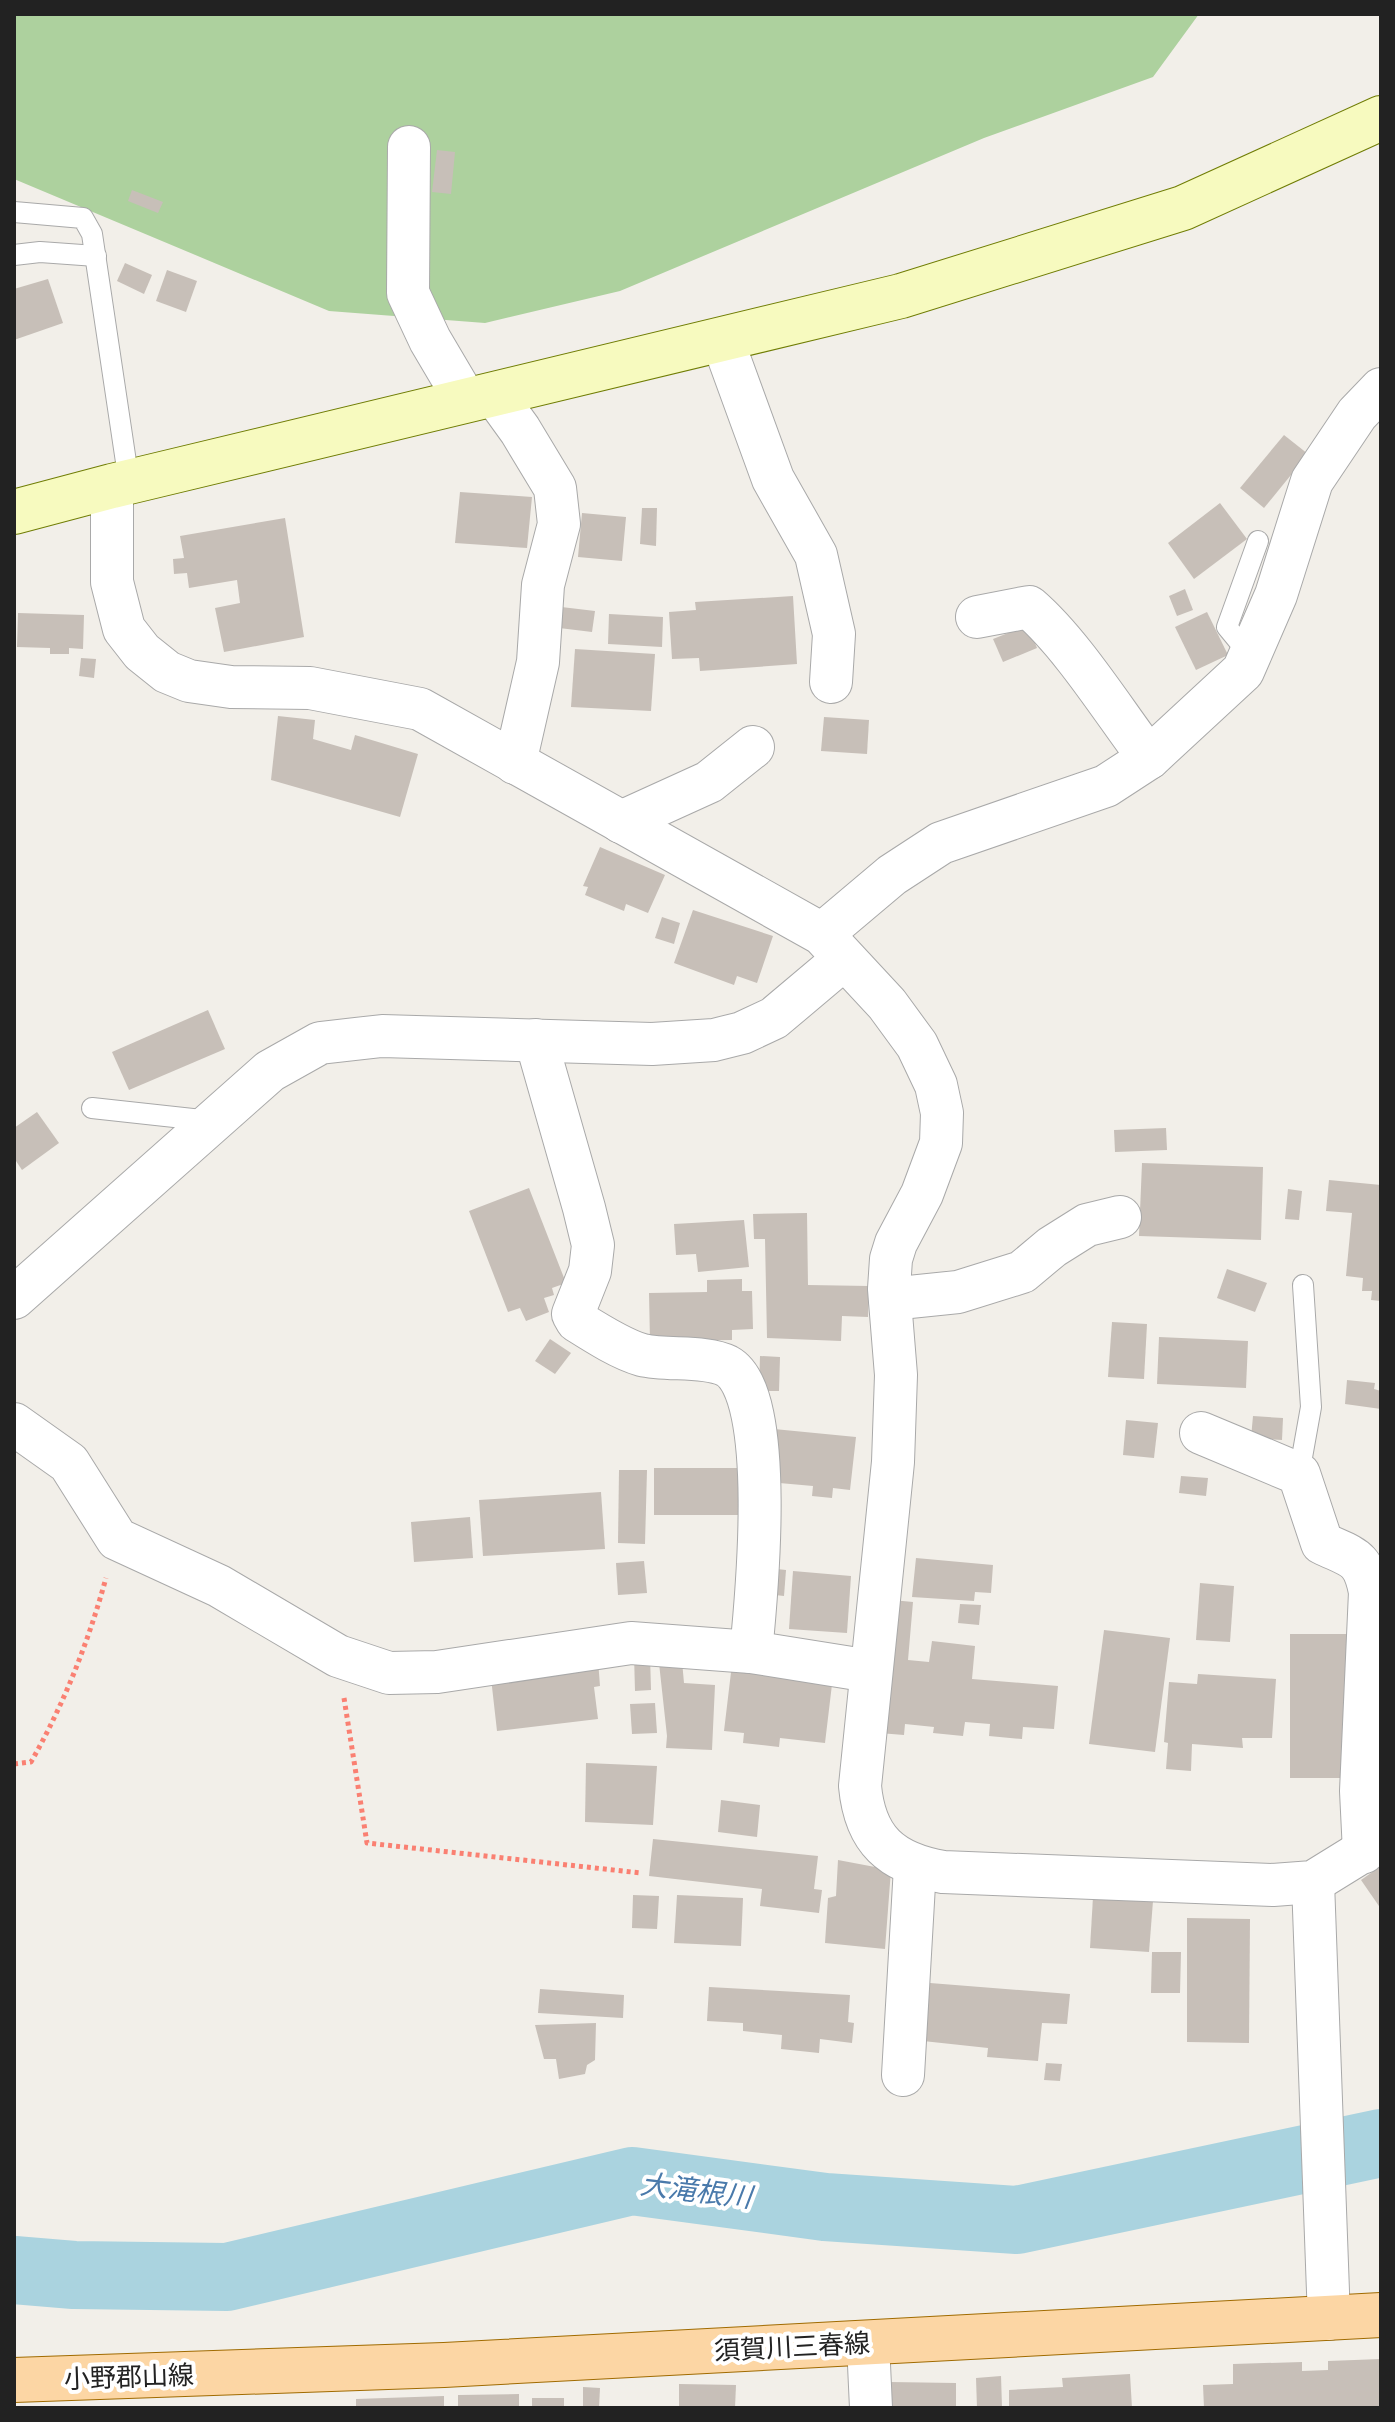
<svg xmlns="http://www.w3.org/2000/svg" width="1395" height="2422" viewBox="0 0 1395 2422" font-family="'DM Sans','Noto Sans JP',sans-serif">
	<rect width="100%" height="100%" fill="#f2efe9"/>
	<polygon fill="#add19e" points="14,14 1199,14 1153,77 984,138 620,291 485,323 329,311 14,179"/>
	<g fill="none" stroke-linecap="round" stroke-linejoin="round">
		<polyline stroke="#aad3df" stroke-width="68" points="14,2270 74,2275 227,2277 632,2181 825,2207 1017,2220 1381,2143"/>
	</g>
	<g fill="#c7bfb8">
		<polygon points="437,150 455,152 451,194 432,192"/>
		<polygon points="132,190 163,202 158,213 128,201"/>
		<polygon points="125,263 152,275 144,294 117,281"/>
		<polygon points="167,270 197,281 186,312 156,301"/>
		<polygon points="48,279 63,323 14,340 14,289"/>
		<polygon points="1284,435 1308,454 1264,508 1240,488"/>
		<polygon points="460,492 532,497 527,548 455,543"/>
		<polygon points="1220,503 1247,539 1194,579 1168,543"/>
		<polygon points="642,508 657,508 656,546 640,544"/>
		<polygon points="582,513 626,517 622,561 578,557"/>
		<polygon points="285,518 304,637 224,652 215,608 240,603 237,580 189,588 187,573 174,574 173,559 184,558 180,536"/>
		<polygon points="1185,589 1193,610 1177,616 1169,596"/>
		<polygon points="793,596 797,664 700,671 699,658 672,659 669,612 696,610 695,602"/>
		<polygon points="553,606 595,611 592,632 551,627"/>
		<polygon points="1207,612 1228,655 1196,670 1175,627"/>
		<polygon points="18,613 84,615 83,649 69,648 69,654 50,654 50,648 17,647"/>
		<polygon points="609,614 663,617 662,647 608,644"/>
		<polygon points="1028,625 1037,648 1003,662 993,639"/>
		<polygon points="575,649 655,654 651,711 571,707"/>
		<polygon points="81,658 96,659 94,678 79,676"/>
		<polygon points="278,716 315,720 313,739 351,750 355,735 418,754 400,817 271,780"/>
		<polygon points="824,717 869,720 867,754 821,751"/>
		<polygon points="600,847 665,875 648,913 626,904 624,911 585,895 588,887 583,886"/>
		<polygon points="693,910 773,936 757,983 737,976 734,985 674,963"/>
		<polygon points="662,917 680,923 674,944 655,938"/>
		<polygon points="208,1010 225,1049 129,1090 112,1052"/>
		<polygon points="37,1112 59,1143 22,1170 14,1158 14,1128"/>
		<polygon points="1166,1128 1167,1150 1115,1152 1114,1130"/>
		<polygon points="1142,1163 1263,1167 1261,1240 1139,1236"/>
		<polygon points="1329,1180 1381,1185 1381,1301 1371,1300 1372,1291 1362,1291 1363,1278 1346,1276 1352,1213 1326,1211"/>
		<polygon points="529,1188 566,1283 552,1288 554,1295 544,1298 549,1312 526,1321 520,1308 508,1312 469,1211"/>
		<polygon points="1288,1189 1302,1191 1299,1220 1285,1219"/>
		<polygon points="807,1213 808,1285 869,1286 868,1317 842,1316 841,1341 767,1338 765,1239 754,1239 753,1214"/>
		<polygon points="744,1220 749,1267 698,1272 696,1254 676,1255 674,1224"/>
		<polygon points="1227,1269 1267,1283 1255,1312 1217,1298"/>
		<polygon points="742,1279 742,1291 752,1291 753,1329 732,1330 732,1340 650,1341 649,1293 707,1292 707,1280"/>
		<polygon points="1112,1322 1147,1324 1144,1379 1108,1377"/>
		<polygon points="1159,1337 1248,1341 1246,1388 1157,1384"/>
		<polygon points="550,1339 571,1353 555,1374 535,1361"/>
		<polygon points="760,1356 780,1357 779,1391 759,1391"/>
		<polygon points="1347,1380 1375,1383 1374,1389 1381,1391 1381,1409 1345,1404"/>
		<polygon points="1253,1416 1283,1418 1282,1440 1251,1438"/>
		<polygon points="1126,1420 1158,1423 1154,1458 1123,1455"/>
		<polygon points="774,1429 856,1437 850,1490 833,1488 832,1498 812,1496 813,1486 768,1482"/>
		<rect x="654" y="1468" width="85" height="47"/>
		<polygon points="619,1470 647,1470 645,1544 618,1543"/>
		<polygon points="1181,1476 1208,1478 1206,1496 1179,1493"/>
		<polygon points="601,1492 605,1549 483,1556 479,1500"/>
		<polygon points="470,1517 473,1558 414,1562 411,1522"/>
		<polygon points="916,1558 993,1565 991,1593 975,1592 974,1601 912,1597"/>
		<polygon points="644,1561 647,1593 618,1595 616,1563"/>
		<polygon points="768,1568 786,1570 784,1596 766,1594"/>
		<polygon points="793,1571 851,1576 847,1633 789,1629"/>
		<polygon points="1200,1583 1234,1586 1230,1642 1196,1640"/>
		<polygon points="892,1600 913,1602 908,1660 929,1662 932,1641 975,1646 972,1679 1058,1686 1054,1729 1023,1727 1022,1739 989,1736 990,1724 965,1722 963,1736 933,1733 934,1727 905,1724 904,1735 879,1733"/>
		<polygon points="960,1604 981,1605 979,1625 958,1623"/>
		<polygon points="1104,1630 1170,1638 1155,1752 1089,1744"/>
		<polygon points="1290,1634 1353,1634 1352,1778 1290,1778"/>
		<polygon points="634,1655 650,1655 651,1690 635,1691"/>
		<polygon points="598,1660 600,1686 594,1687 598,1719 497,1731 491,1678"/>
		<polygon points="682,1661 684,1683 715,1685 712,1750 666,1748 667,1736 659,1663"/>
		<polygon points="732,1664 833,1676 825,1743 780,1738 779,1747 743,1743 744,1733 724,1731"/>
		<polygon points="1198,1674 1276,1679 1272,1738 1242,1738 1243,1748 1192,1744 1191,1771 1166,1769 1168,1743 1164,1742 1169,1682 1197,1684"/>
		<polygon points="655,1703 657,1733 632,1734 630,1704"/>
		<polygon points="586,1763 657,1766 653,1825 585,1822"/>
		<polygon points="721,1800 760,1805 757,1837 718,1832"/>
		<polygon points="653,1839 818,1856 814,1889 822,1890 819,1913 760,1906 762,1889 649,1876"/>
		<polygon points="838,1860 891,1870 885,1949 825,1943 828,1898 836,1896"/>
		<polygon points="1381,1866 1381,1909 1361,1880"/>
		<polygon points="633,1895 659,1896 657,1929 632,1928"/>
		<polygon points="677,1895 743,1898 741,1946 674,1943"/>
		<polygon points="1093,1897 1153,1901 1149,1952 1090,1948"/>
		<polygon points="1187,1918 1250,1919 1249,2043 1187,2042"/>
		<polygon points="1152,1952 1181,1952 1180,1993 1151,1993"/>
		<polygon points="930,1983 1070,1994 1067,2024 1042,2023 1038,2061 987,2057 988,2048 923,2041"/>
		<polygon points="709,1987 850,1995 848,2022 854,2023 852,2043 820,2039 819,2053 781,2049 782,2035 743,2031 743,2023 707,2021"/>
		<polygon points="540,1989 624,1995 623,2018 538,2013"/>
		<polygon points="596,2023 595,2060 587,2065 585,2074 559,2079 556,2059 544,2059 535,2025"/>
		<polygon points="1046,2063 1062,2064 1060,2081 1044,2080"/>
		<polygon points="1381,2359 1381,2408 1204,2408 1203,2385 1233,2384 1233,2364 1302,2362 1302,2371 1328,2370 1328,2361"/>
		<polygon points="1130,2374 1132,2408 1009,2408 1009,2390 1063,2387 1062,2378"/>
		<polygon points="1001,2376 1002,2408 977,2408 976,2378"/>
		<polygon points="890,2382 956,2383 956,2408 889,2408"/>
		<polygon points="679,2384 736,2385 735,2408 679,2408"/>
		<polygon points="583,2387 600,2388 599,2408 583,2408"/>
		<polygon points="519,2394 519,2408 458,2408 458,2395"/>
		<polygon points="444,2396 444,2408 356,2408 356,2399"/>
		<rect x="532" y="2398" width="32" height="10"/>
	</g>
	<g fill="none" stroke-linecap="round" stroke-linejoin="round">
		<g stroke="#a9a9a9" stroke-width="22">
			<g id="lane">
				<polyline points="14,212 83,218 92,234 129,482"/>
				<polyline points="14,255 40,252 96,256"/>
				<polyline points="1250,655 1227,627 1258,541"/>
				<polyline points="92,1108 211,1121"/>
				<polyline points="1299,1474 1311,1407 1303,1285"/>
			</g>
		</g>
		<g stroke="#a9a9a9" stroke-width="44">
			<g id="street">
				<polyline points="409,147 408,293 430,340 466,401"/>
				<polyline points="722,339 773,479 816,555 834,634 831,682"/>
				<polyline points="494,394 520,430 555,488 559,524 543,585 538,662 515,763"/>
				<path d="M112 486V582L124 629 142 652 167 672 189 681 231 687 310 688 420 709 822 934 887 1004 917 1045 936 1085 942 1113 941 1143 922 1194 896 1243 891 1259 889 1289 896 1375 893 1462 860 1786C865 1840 891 1863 943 1872L1273 1885 1313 1882 1381 1840"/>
				<path d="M977 617 1029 607C1072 644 1114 712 1149 758"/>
				<polyline points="621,822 709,782 753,747"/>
				<polyline points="822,934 892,875 941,843 1106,786 1149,758 1243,671 1276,595 1312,481 1357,414 1381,389"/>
				<path d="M536 1040 584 1208 593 1245 590 1271 573 1314 577 1321C596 1333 621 1349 642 1355 667 1361 705 1355 727 1366 777 1393 756 1602 751 1652"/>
				<polyline points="14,1298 270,1071 320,1043 382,1036 652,1044 714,1040 742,1033 774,1018 844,959"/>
				<polyline points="890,1299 958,1292 1022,1272 1052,1247 1087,1225 1120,1217"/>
				<polyline points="14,1424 69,1463 117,1539 219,1586 338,1656 389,1673 437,1672 631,1643 751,1652 870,1671"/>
				<path d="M1201 1433 1299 1474 1322 1543C1353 1558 1363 1556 1370 1592L1361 1791 1364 1852"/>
				<polyline points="1313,1882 1329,2319"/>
				<polyline points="903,2075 915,1867"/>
				<polyline points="868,2343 871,2408"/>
			</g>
		</g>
		<g stroke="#707d05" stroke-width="46">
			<polyline id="secondary" points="14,512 112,486 901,296 1183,208 1381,118"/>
		</g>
		<g stroke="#a06b00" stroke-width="46">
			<polyline id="primary" points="14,2380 444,2365 1381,2315"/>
		</g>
		<g stroke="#fa8072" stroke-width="5" stroke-dasharray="4 4" stroke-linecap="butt">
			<polyline points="344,1698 367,1843 641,1873"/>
			<path d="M14 1764 31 1762C64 1704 88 1643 106 1578"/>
		</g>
		<use href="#lane" stroke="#fff" stroke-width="20"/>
		<use href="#street" stroke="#fff" stroke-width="42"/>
		<use href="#secondary" stroke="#f7fabf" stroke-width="44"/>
		<use href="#primary" stroke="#fcd6a4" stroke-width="44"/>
	</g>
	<g text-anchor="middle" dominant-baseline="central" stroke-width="8" stroke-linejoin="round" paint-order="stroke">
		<g font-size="26" fill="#222" stroke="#fff">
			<text transform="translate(792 2347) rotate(-3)">須賀川三春線</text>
			<text transform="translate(129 2377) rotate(-2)">小野郡山線</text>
		</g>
		<g font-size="28" font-style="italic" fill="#4a7aab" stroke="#fff">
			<text transform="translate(696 2191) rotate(7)">大滝根川</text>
		</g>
	</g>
	<rect width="1395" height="2422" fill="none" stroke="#222222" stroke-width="32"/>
</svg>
